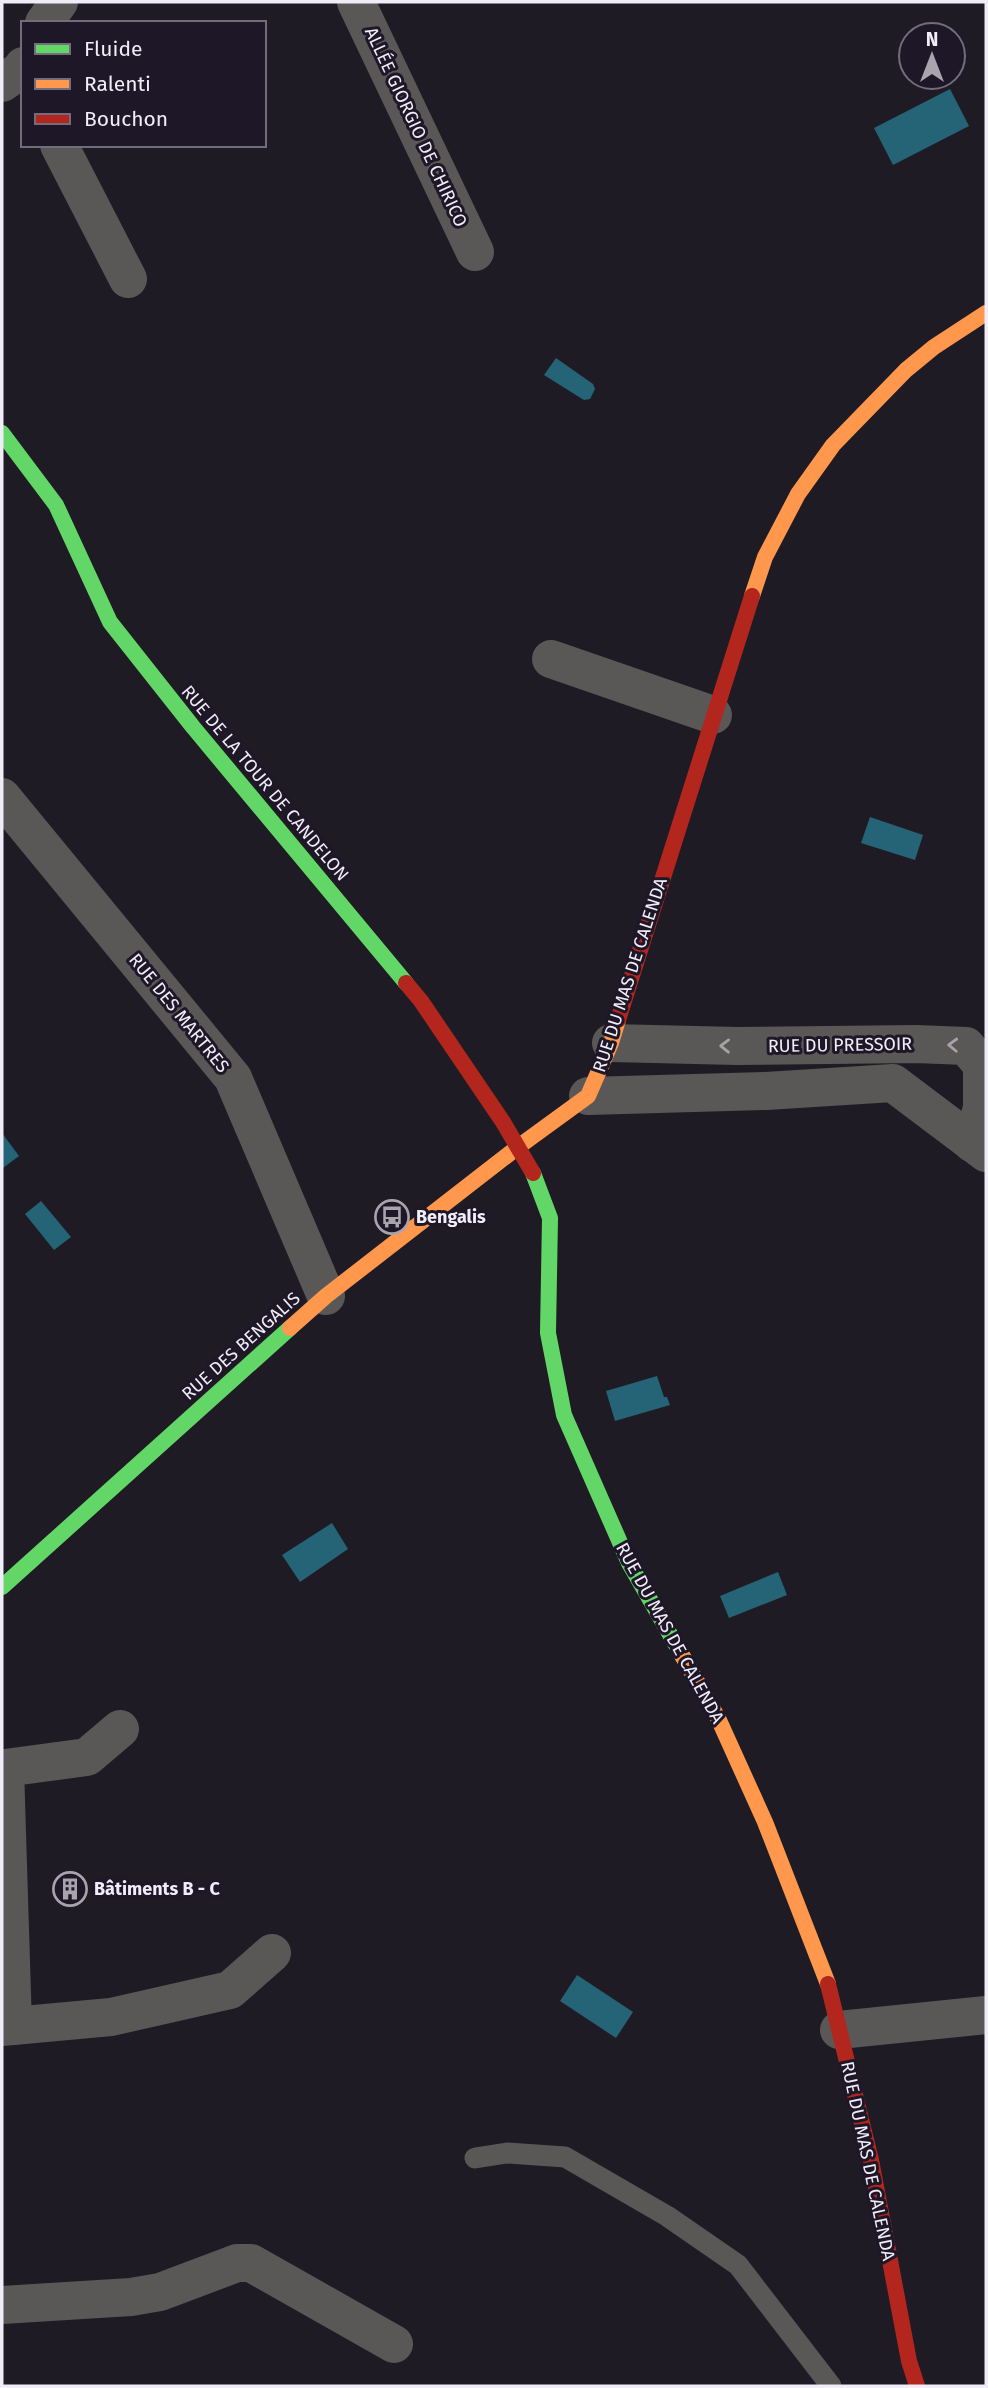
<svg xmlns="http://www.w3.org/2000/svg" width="988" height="2388" viewBox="0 0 988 2388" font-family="'Fira Sans',sans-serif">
	<rect width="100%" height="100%" fill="#1f1b24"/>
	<g fill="#246476">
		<polygon points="950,89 969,126 893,165 874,128"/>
		<polygon points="556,358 593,384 595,389 590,399 584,400 579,397 544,375"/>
		<polygon points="870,817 923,835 915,860 861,843"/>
		<polygon points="2,1133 19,1156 3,1168 2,1166"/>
		<polygon points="41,1201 71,1237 54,1250 25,1214"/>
		<polygon points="657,1376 664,1397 667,1397 670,1405 615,1421 606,1391"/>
		<polygon points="332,1523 348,1549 300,1582 282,1555"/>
		<polygon points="778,1572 787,1595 729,1618 720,1596"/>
		<polygon points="577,1975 633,2012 616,2038 560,2001"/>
	</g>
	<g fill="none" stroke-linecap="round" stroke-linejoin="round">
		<polyline stroke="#5a5757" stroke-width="21" points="475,2158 507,2153 565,2157 667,2216 738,2265 831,2386"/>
		<g stroke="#5a5757" stroke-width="38">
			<polyline points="356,2 475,252"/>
			<polyline points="44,23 59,2"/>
			<polyline points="2,83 21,70 23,66"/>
			<polyline points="59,145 128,279"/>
			<polyline points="551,659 713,715"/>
			<polyline points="2,797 233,1078 326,1296"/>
			<polyline points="611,1043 737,1046 916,1044 966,1046 982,1065 982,1108 972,1143"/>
			<polyline points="588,1096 766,1091 893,1083 986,1153"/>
			<polyline points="13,2026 5,1768 87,1757 120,1729"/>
			<polyline points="2,2027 111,2017 230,1990 272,1953"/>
			<polyline points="839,2030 986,2015"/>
			<polyline points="2,2305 131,2297 160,2292 237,2263 251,2263 394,2344"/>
		</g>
		<g stroke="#63d668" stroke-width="16">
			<polyline points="2,433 56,505 110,622 193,727 406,983"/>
			<polyline points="533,1173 550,1218 548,1333 564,1415 629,1563 683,1657"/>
			<polyline points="2,1587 290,1328"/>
		</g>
		<g stroke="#ff974d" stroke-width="16">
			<polyline points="752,596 765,557 798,494 833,445 906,370 934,347 986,313"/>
			<polyline points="290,1328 326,1296 518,1147 588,1096 611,1043 618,1020"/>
			<polyline points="683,1657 718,1718 765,1822 828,1984"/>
		</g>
		<g stroke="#b3261e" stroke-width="16">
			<polyline points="406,983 421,1001 503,1122 533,1173"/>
			<polyline points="618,1020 752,596"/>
			<polyline points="828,1984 871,2160 909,2361 917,2386"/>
		</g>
	</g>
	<defs><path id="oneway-chevron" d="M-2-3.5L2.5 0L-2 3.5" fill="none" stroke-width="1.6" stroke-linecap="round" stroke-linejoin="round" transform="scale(1.75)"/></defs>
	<g stroke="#a6a2a8">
		<use href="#oneway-chevron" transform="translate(953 1045) rotate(-178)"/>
		<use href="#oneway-chevron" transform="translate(725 1046) rotate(-179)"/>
	</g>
	<defs>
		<g id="bus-ring" transform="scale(1.75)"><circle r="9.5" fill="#1e1728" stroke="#a8a4ae" stroke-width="1.5"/><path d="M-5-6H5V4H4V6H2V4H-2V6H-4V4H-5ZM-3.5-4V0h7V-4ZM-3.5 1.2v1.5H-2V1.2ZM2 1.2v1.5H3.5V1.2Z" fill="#a8a4ae"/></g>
		<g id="building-ring" transform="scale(1.75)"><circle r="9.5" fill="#1e1728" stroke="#a8a4ae" stroke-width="1.5"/><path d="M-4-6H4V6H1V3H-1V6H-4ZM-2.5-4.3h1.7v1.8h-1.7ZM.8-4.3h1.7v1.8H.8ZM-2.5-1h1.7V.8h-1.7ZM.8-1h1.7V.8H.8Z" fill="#a8a4ae"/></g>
	</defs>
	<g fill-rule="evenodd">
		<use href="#bus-ring" x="392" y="1217"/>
		<use href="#building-ring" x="70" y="1889"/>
	</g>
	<g text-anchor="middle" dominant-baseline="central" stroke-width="6" stroke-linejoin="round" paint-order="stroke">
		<g font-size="18" fill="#f1edf8" stroke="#1e1728">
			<text transform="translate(416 127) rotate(65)">ALLÉE GIORGIO DE CHIRICO</text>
			<text transform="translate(265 783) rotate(50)">RUE DE LA TOUR DE CANDELON</text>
			<text transform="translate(630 975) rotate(-72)">RUE DU MAS DE CALENDA</text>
			<text transform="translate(179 1013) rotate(51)">RUE DES MARTRES</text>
			<text transform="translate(840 1045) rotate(-1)">RUE DU PRESSOIR</text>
			<text transform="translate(241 1346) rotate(-42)">RUE DES BENGALIS</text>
			<text transform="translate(670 1633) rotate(61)">RUE DU MAS DE CALENDA</text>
			<text transform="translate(868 2161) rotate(78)">RUE DU MAS DE CALENDA</text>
		</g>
		<g font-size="18" font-weight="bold" fill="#f1edf8" stroke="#1e1728" text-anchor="start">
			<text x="416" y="1217">Bengalis</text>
			<text x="94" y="1889">Bâtiments B - C</text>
		</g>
	</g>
	<rect width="988" height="2388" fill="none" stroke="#f1edf8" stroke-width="7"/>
	<rect x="21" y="21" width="245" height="126" fill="#1e1728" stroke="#726d7b" stroke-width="2"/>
	<rect x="35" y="44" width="35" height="10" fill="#63d668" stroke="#726d7b" stroke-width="2"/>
	<text x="84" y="56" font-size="21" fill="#f1edf8">Fluide</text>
	<rect x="35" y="79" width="35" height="10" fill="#ff974d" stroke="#726d7b" stroke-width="2"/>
	<text x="84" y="91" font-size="21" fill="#f1edf8">Ralenti</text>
	<rect x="35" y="114" width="35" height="10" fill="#b3261e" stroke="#726d7b" stroke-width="2"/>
	<text x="84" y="126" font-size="21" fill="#f1edf8">Bouchon</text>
	<g transform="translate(932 56)"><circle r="33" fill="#1e1728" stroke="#726d7b" stroke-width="2"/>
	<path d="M0-5L12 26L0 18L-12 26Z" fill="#a8a4ae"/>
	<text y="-10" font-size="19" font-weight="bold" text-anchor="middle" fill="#f1edf8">N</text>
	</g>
</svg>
